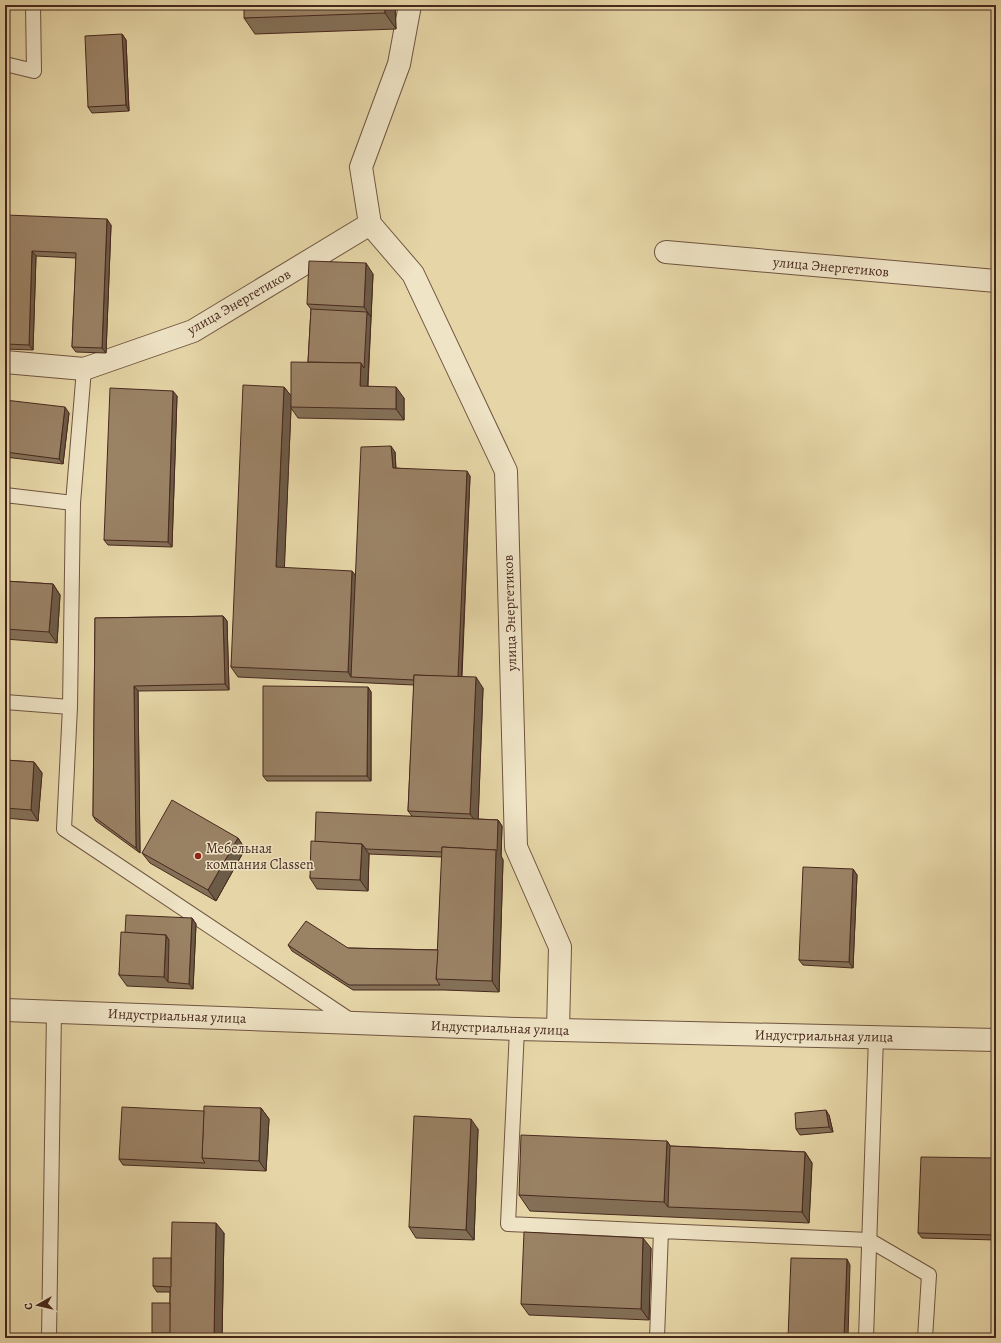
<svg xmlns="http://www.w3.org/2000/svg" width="1001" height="1343" viewBox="0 0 1001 1343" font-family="Alegreya,serif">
	<rect width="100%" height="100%" fill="#e6d6a7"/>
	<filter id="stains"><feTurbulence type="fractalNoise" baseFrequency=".005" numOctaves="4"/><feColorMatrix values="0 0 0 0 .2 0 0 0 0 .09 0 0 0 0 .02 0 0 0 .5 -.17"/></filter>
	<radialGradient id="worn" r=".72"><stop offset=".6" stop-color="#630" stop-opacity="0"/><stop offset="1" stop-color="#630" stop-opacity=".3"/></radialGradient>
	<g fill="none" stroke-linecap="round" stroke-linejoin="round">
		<g stroke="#6f5440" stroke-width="16">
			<g id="service">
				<polyline points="5,64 34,71 33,5"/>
				<polyline points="84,369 73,503 70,707 64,829 353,1022"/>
				<polyline points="5,495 73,503"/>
				<polyline points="5,702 70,707"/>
				<polyline points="517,1029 508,1224 661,1231"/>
				<polyline points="49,1338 54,1012"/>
				<polyline points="657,1338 661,1231 869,1240 929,1275 925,1338"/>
				<polyline points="866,1338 876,1037"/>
			</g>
		</g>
		<g stroke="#6f5440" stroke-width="24">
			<g id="minor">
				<polyline points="410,5 399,64 361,167 370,224 413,274 506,471 516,847 560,947 558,1030"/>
				<polyline points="666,252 996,281"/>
				<polyline points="5,362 84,369 193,331 370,224"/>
			</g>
		</g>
		<g stroke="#6f5440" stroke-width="24">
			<polyline id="tertiary" points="5,1010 517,1029 996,1040"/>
		</g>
		<use href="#service" stroke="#efe4c6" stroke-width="14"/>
		<use href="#minor" stroke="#efe4c6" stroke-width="22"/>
		<use href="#tertiary" stroke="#efe4c6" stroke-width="22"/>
	</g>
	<g fill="#847057" stroke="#47281d">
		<polygon points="395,5 396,29 255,34 244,18"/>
		<polygon points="122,34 126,40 129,111 92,113 88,107"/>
		<polygon points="111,225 106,353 76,352 72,347 76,258 36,256 33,350 5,349 5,232"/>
		<polygon points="373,274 368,386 404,398 404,420 298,418 291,408 284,568 355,575 395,452 396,468 470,476 462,677 483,688 478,819 498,820 502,826 501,856 503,860 499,992 444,990 353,990 292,951 288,945 348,948 438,950 442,857 369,854 368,891 317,889 310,878 315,842 412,816 408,811 414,685 238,677 231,667 284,387 291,396 308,362 311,309 307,304"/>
		<polygon points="177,396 172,547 108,545 104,540"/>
		<polygon points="5,400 69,413 63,464 5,457"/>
		<polygon points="5,581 53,584 60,595 57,643 5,639"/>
		<polygon points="223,616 227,621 229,690 138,691 140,853 96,821 93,816 95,618"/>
		<polygon points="368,687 371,692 371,781 267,781 263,776"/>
		<polygon points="5,760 34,762 42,773 38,821 5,818"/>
		<polygon points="238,838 245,849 216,901 150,863 142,853"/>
		<polygon points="853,869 857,875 853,968 803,965 799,960"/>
		<polygon points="192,918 196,924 193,989 127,986 119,975 125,933"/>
		<polygon points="261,1108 269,1119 266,1171 123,1165 119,1159 204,1111"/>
		<polygon points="829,1115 833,1132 800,1135 796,1129"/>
		<polygon points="478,1129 474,1240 416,1238 409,1227"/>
		<polygon points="667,1141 670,1146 805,1152 812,1163 809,1223 530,1211 519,1195"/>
		<polygon points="996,1160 996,1240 922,1238 918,1233"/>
		<polygon points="224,1233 222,1338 155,1338 152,1333 170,1303 170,1292 157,1292 153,1286 171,1258"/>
		<polygon points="651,1248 649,1320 529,1315 521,1304"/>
	</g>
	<g fill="#6c5b47" stroke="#47281d">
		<polygon points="384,5 395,5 396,29 385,13"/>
		<polygon points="122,34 126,40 129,111 126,105"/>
		<polygon points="107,219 111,225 106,353 102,348"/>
		<polygon points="32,251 36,256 33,350 29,345"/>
		<polygon points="366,263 373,274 371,317 364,307"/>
		<polygon points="367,312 371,317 367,397 360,386 361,363"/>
		<polygon points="284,387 292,397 291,407 291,408 284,578 276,567"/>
		<polygon points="396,387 404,398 404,420 396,409"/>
		<polygon points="173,391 177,396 172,547 168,542"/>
		<polygon points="65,407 69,413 63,464 59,459"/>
		<polygon points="391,446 395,452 396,473 393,468"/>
		<polygon points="467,471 470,476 461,687 457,682"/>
		<polygon points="352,571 360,581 351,677 348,672"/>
		<polygon points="53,584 60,595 57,643 49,632"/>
		<polygon points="223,616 227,621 229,690 225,684"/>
		<polygon points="476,677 483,688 478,825 470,814"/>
		<polygon points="134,686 138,691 140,853 136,848"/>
		<polygon points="368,687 371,692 371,781 367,776"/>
		<polygon points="34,762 42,773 38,821 31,810"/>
		<polygon points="498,820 502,826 501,856 503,860 499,992 492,981 496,850"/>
		<polygon points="238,838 245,849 216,901 208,890"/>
		<polygon points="362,844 369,854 368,891 360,880"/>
		<polygon points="853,869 857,875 853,968 849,962"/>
		<polygon points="192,918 196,924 193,989 189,984"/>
		<polygon points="166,935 173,945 168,982 164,977"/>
		<polygon points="261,1108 269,1119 266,1171 259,1161"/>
		<polygon points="826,1110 829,1115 833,1132 829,1127"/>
		<polygon points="471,1119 478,1129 474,1240 466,1230"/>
		<polygon points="667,1141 678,1157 668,1207 664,1202"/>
		<polygon points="805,1152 812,1163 809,1223 802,1212"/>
		<polygon points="995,1158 996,1160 996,1240 993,1235"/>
		<polygon points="216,1223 224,1233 222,1338 214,1338"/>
		<polygon points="643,1238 651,1248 649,1320 641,1309"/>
		<polygon points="847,1259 850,1265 848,1338 844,1338"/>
	</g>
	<g fill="#9a8265" stroke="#47281d">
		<polygon points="244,5 384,5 385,13 244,18"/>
		<polygon points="122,34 126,105 88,107 85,36"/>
		<polygon points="6,215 107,219 102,348 72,347 76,253 32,251 29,345 5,344 5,232"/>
		<polygon points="309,261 366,263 364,307 307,304"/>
		<polygon points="311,309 367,312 364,368 361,363 308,362"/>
		<polygon points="291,362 361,363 360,386 396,387 396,409 291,407"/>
		<polygon points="243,385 284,387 276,567 352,571 348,672 231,667"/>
		<polygon points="110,388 173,391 168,542 104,540"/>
		<polygon points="5,400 65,407 59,459 5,452"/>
		<polygon points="391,446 393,468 467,471 458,677 414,675 414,680 351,677 361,447"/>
		<polygon points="5,581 53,584 49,632 5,629"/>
		<polygon points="223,616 225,684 134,686 136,848 93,816 95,618"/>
		<polygon points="414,675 476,677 470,814 408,811"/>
		<polygon points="263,686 368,687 367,776 263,776"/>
		<polygon points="5,760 34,762 31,810 5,808"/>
		<polygon points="172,800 238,838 208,890 142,853"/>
		<polygon points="316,812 498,820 497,851 496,850 442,847 442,852 366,849 362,844 315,842"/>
		<polygon points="311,841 362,844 360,880 310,878"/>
		<polygon points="442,847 496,850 492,981 436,979"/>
		<polygon points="803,867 853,869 849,962 799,960"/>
		<polygon points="126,915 192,918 189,984 168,982 169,940 166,935 125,933"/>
		<polygon points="306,921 348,948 438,950 436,979 440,985 349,985 288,945"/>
		<polygon points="121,932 166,935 164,977 119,975"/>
		<polygon points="204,1106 261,1108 259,1161 202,1158"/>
		<polygon points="122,1107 204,1111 202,1158 205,1163 119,1159"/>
		<polygon points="826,1110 829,1127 796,1129 795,1113"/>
		<polygon points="414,1116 471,1119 466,1230 409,1227"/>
		<polygon points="521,1135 667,1141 664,1202 519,1195"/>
		<polygon points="670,1146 805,1152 802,1212 668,1207"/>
		<polygon points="921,1157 995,1158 993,1235 918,1233"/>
		<polygon points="172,1222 216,1223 214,1338 169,1338"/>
		<polygon points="524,1232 643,1238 641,1309 521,1304"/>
		<polygon points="153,1258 171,1258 171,1287 153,1286"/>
		<polygon points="791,1258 847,1259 844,1338 788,1338"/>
		<rect x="152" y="1303" width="18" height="30"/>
	</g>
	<circle fill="#8f2418" stroke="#efe4c6" stroke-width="1.5" cx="198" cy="856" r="4"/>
	<g text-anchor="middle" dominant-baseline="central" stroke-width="3" stroke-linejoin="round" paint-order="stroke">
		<g font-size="14" fill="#47281d" stroke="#efe4c6">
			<text transform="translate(831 267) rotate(5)">улица Энергетиков</text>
			<text transform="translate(239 302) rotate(-30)">улица Энергетиков</text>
			<text transform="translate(510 613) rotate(-92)">улица Энергетиков</text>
			<text transform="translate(177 1016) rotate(2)">Индустриальная улица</text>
			<text transform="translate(500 1028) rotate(2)">Индустриальная улица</text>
			<text transform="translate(824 1036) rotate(1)">Индустриальная улица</text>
		</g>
		<g font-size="14" fill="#47281d" stroke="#efe4c6" text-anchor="start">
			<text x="206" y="848">Мебельная<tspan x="206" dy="16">компания Сlassen</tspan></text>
		</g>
	</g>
	<rect width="1001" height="1343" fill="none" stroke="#e6d6a7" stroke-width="20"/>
	<rect x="6" y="6" width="989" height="1331" fill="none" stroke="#47281d" stroke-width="2"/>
	<rect x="10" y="10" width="981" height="1323" fill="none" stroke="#47281d"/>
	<g transform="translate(38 1305) rotate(262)" stroke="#efe4c6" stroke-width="3" paint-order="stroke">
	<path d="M0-3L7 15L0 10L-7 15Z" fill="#47281d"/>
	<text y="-6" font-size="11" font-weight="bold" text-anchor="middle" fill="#47281d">С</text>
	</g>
	<rect width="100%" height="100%" filter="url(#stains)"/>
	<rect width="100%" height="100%" fill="url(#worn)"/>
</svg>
